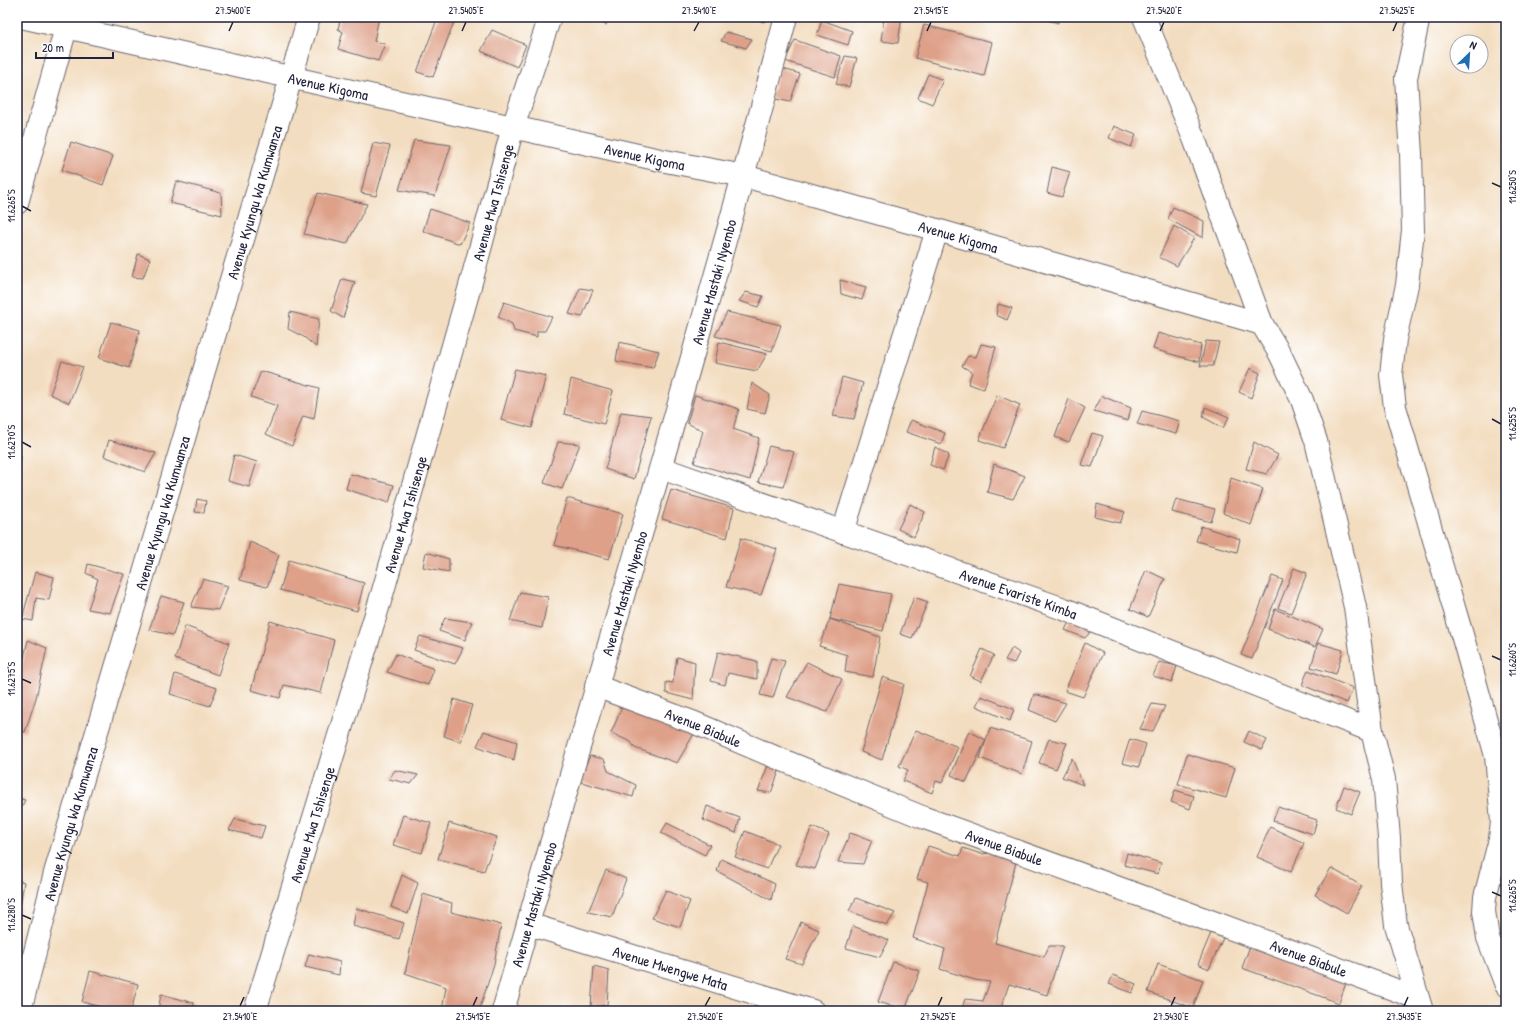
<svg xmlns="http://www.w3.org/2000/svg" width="1523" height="1028" viewBox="0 0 1523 1028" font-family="'Patrick Hand',sans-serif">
	<rect width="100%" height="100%" fill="#fff"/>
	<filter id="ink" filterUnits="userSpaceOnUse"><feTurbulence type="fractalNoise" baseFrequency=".025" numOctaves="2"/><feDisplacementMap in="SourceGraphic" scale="8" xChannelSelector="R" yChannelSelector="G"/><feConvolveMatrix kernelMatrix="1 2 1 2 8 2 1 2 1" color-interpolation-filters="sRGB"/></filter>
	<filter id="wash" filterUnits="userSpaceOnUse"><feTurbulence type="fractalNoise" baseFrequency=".012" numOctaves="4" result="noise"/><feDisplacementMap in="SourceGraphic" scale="16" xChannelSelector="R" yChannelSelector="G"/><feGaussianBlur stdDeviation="0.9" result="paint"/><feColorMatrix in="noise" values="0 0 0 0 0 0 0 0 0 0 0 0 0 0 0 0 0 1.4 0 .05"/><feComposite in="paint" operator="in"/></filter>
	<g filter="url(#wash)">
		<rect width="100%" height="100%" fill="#f3ddc0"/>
		<g id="blocks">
			<g fill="#dea088">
				<polygon points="341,17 379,17 374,41 385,44 378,61 338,49 343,32 338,29"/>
				<polygon points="438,17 456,17 433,77 417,72"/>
				<polygon points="589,17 609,17 606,25"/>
				<polygon points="750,17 766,17 764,22"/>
				<polygon points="884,17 902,17 898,43 881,41"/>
				<polygon points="1035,17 1059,17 1058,23"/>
				<polygon points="822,20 852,31 848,45 817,35"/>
				<polygon points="924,25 992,42 984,76 915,58"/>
				<polygon points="492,30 526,45 517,67 481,51"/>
				<polygon points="726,32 752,39 746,48 721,41"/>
				<polygon points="795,40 841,56 835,77 785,61"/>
				<polygon points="845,56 857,58 849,87 836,84"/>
				<polygon points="780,68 800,74 790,102 771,98"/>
				<polygon points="928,74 943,80 932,104 918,98"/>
				<polygon points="1114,126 1136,135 1131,147 1109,138"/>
				<polygon points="414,140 451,145 435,196 399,190"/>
				<polygon points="71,142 113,156 103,185 62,170"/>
				<polygon points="373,143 390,146 376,196 361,193"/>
				<polygon points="1052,167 1070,172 1062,197 1047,193"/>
				<polygon points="176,181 221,193 222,215 170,203"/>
				<polygon points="318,193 367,204 347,244 304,234"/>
				<polygon points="1173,207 1204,221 1203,238 1168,219"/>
				<polygon points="430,209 470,223 460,244 423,231"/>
				<polygon points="1174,226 1194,238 1177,266 1159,257"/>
				<polygon points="138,254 150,259 143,278 132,277"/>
				<polygon points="342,279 355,282 343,318 331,311"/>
				<polygon points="840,280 866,287 862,300 841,294"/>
				<polygon points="580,288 593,290 582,317 569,314"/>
				<polygon points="746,292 763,296 758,307 739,301"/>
				<polygon points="504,302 552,317 545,331 537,331 537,337 514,331 512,324 498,317"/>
				<polygon points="998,304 1012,308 1007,320 996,315"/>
				<polygon points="290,312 319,319 316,347 304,337 288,329"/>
				<polygon points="727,312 781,325 772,351 715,336"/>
				<polygon points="111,322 140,330 129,368 99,358"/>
				<polygon points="1158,333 1201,345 1199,362 1153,349"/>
				<polygon points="1206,341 1219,342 1213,366 1200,366"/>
				<polygon points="619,342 659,351 653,368 616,361"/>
				<polygon points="719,342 767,354 757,371 715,363"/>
				<polygon points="981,344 996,347 984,389 968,384 972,372 962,366 968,356 976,357"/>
				<polygon points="62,361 83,367 69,403 50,394"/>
				<polygon points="1250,368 1260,373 1251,398 1239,392"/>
				<polygon points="515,369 546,376 532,428 501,420"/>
				<polygon points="261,371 319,388 314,419 303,416 292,446 266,434 277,406 251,397"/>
				<polygon points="842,377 863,383 854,419 833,416"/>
				<polygon points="571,379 613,391 604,424 564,414"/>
				<polygon points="752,383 770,395 765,413 747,409"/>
				<polygon points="695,395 739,409 733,429 759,438 750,480 694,463 703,431 687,423"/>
				<polygon points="997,395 1020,405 1003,448 979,440"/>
				<polygon points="1102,396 1131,408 1128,421 1094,411"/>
				<polygon points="1069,399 1085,408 1069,442 1055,437"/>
				<polygon points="1205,407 1229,417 1223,428 1203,417"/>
				<polygon points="1142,411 1180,421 1176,434 1137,424"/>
				<polygon points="621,412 651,416 634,479 605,469"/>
				<polygon points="911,420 945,433 941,444 906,432"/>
				<polygon points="1092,433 1103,436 1092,467 1081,465"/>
				<polygon points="109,440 156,453 145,472 104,456"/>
				<polygon points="558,442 580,444 562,489 544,483"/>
				<polygon points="1254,442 1278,455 1267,474 1246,469"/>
				<polygon points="769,446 794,452 783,487 758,482"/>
				<polygon points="935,447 949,455 943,470 930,465"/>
				<polygon points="17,455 21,456 18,482 17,482"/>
				<polygon points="234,455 257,462 249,487 228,481"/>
				<polygon points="994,464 1025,476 1013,499 987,492"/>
				<polygon points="350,474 394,485 389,503 346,489"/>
				<polygon points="1231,478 1263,489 1251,525 1223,513"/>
				<polygon points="671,490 734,508 727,538 662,519"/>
				<polygon points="567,498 623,514 609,559 554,545"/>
				<polygon points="197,499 206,501 204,513 195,512"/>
				<polygon points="1176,499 1215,509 1211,522 1172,512"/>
				<polygon points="910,504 925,512 914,537 898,529"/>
				<polygon points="1097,504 1125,512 1120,523 1095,517"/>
				<polygon points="1201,526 1240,539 1237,552 1196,541"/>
				<polygon points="741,538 777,549 761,595 726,587"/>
				<polygon points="250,542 279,555 267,587 240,580"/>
				<polygon points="426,552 449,559 449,572 423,567"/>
				<polygon points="289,560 364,583 357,611 280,590"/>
				<polygon points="88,564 124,574 110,613 88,609 98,579 86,573"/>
				<polygon points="1294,568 1307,573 1291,613 1278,608"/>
				<polygon points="1146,570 1165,579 1148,617 1130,609"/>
				<polygon points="35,572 54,577 49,600 36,598 33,621 22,619"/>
				<polygon points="1272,576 1283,580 1252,659 1241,655"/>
				<polygon points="203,579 228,586 218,610 191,607"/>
				<polygon points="839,584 891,594 883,631 830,619"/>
				<polygon points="17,585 20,587 17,596"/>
				<polygon points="520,592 548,597 542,628 510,621"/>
				<polygon points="161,596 184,602 173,635 149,630"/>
				<polygon points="914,597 928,602 912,638 900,634"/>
				<polygon points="1275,609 1323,629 1315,647 1268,629"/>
				<polygon points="445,618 472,622 465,640 439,631"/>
				<polygon points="830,619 880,637 873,677 845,672 847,655 819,646"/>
				<polygon points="1070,620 1093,629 1085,638 1065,630"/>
				<polygon points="270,621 334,640 321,693 284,685 280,698 251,690"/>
				<polygon points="185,626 229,643 218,675 175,659"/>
				<polygon points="420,636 463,648 455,664 414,650"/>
				<polygon points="28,640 47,648 36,698 25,732 17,730 17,689"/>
				<polygon points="1085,643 1103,653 1083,697 1065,691"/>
				<polygon points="1318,643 1343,650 1336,674 1311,667"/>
				<polygon points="1012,648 1019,653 1014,663 1005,660"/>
				<polygon points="982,649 994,655 981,681 970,676"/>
				<polygon points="718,652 757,661 757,679 728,673 725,685 711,681"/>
				<polygon points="396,654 434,669 428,685 387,672"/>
				<polygon points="677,657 695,662 693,700 666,693 666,682 673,683"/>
				<polygon points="771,658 785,661 773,698 760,695"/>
				<polygon points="807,662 842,679 827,712 787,697"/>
				<polygon points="1159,662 1177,666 1172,682 1153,676"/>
				<polygon points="1308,670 1353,688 1347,703 1302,685"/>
				<polygon points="175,674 217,688 210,706 170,694"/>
				<polygon points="882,677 904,684 882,760 861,752"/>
				<polygon points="1034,694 1066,703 1055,721 1029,710"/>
				<polygon points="981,696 1014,709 1010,721 976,706"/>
				<polygon points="454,699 472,705 461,742 444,736"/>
				<polygon points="1152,704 1165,706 1153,731 1140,729"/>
				<polygon points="623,705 695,732 677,763 635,748 631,742 611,733"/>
				<polygon points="990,728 1032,741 1022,774 980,758"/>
				<polygon points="916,730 958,747 942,783 936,781 932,793 903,781 908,770 899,766"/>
				<polygon points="484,731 517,742 514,760 477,746"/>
				<polygon points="969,731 986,740 966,782 951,775"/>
				<polygon points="1249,731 1267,740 1262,750 1244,742"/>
				<polygon points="1049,739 1067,743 1056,769 1039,763"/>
				<polygon points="1130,739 1146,744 1139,767 1122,763"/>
				<polygon points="1187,754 1235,768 1226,798 1178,784"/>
				<polygon points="590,756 604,759 608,771 636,785 633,797 578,781"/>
				<polygon points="1072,758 1083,785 1062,777"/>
				<polygon points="769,763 781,766 771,793 758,791"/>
				<polygon points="395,770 418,775 411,784 389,779"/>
				<polygon points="1344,786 1360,792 1351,814 1336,808"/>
				<polygon points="1175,790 1194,796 1190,809 1171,802"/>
				<polygon points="17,798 25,800 17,816"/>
				<polygon points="707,806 740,818 736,833 703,820"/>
				<polygon points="1278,807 1317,820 1313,834 1273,821"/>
				<polygon points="403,815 431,823 422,853 393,845"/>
				<polygon points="235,819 265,826 261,838 229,830"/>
				<polygon points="449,823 497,837 484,871 438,859"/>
				<polygon points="667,823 710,845 705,855 661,833"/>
				<polygon points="812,827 829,834 815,869 796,865"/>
				<polygon points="1270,827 1304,843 1291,872 1257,857"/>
				<polygon points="745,831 778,844 767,869 735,857"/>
				<polygon points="850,833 872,840 863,864 838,862"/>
				<polygon points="928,846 960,856 963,848 981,854 991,853 1016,862 995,943 1044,957 1049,946 1063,946 1047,995 1009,984 1000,1011 961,1011 965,999 983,1001 990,982 975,980 940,969 945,949 913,938 928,882 917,879"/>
				<polygon points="1127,853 1161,863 1158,874 1124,865"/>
				<polygon points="721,859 775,884 771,900 717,871"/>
				<polygon points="1331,868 1362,886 1347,913 1315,895"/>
				<polygon points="606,870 626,879 612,917 588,912"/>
				<polygon points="402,875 418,883 408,914 391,907"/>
				<polygon points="17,880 24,882 18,921 17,921"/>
				<polygon points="666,890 690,901 680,927 652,918"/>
				<polygon points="423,894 452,903 451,912 501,925 494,964 479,1011 442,1011 446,987 405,973"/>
				<polygon points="856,898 895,913 887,925 849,911"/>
				<polygon points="356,908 404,923 399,939 353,926"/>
				<polygon points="801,922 819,930 802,964 785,959"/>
				<polygon points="853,926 889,940 880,957 846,948"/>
				<polygon points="1211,933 1223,938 1209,969 1198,964"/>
				<polygon points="1250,946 1347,980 1339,1003 1242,968"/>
				<polygon points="309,954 340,962 339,975 305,967"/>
				<polygon points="893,962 920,971 905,1010 878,1002"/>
				<polygon points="1158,964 1203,980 1193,1008 1148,992"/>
				<polygon points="594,966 609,970 607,1005 591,1007"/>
				<polygon points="90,971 138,984 131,1011 117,1011 82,1002"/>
				<polygon points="1113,975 1136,984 1132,993 1109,984"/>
				<polygon points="161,994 194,1003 192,1011 158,1011"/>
			</g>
		</g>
	</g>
	<g filter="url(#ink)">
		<use href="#blocks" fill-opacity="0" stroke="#6b636a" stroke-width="1"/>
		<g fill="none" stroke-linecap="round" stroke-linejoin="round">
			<g stroke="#6b636a" stroke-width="24">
				<g id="minor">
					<path id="s1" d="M21 17 660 160 744 176 937 230 1262 324"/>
					<polyline points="1144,17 1195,141 1262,324 1280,354 1302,400 1316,441 1355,607 1372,731 1384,779 1389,838 1391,883 1396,925 1422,1011"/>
					<polyline points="1419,17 1406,78 1411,154 1413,230 1407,285 1395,339 1391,375 1395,407 1465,645 1496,756 1502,821 1500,839 1485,897 1484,911 1488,938 1506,985"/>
					<polyline points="17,203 69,17"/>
					<path id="s2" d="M661 468 1064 609 1372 731"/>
					<polyline points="843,532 937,230"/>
					<path id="s3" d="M596 686 695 723 775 757 922 817 1216 923 1417 998"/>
					<path id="s4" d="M528 924 813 1011"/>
					<path id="s5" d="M20 1011 55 873 309 17"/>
					<path id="s6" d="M255 1011 383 591 470 286 513 127 550 17"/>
					<path id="s7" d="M503 1011C597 680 698 350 786 17"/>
				</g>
			</g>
			<use href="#minor" stroke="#fff" stroke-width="22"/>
		</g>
	</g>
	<path fill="none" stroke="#22223b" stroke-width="1.5" d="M229 31 233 22M462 31 466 22M694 31 699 22M927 31 931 22M1160 31 1164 22M1393 31 1397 22M1492 183 1501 187M22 206 31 211M1492 419 1501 424M22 442 31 447M1492 656 1501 660M22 679 31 683M1492 892 1501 896M22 915 31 919M240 1006 244 997M473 1006 477 997M705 1006 710 997M938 1006 942 997M1171 1006 1175 997M1404 1006 1408 997"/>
	<g text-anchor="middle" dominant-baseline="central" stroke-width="3" stroke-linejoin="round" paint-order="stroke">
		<g font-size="15" fill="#22223b" stroke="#fff">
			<text stroke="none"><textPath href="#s1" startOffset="315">Avenue Kigoma</textPath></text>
			<text stroke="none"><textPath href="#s1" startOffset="639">Avenue Kigoma</textPath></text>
			<text stroke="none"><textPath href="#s5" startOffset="842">Avenue Kyungu Wa Kumwanza</textPath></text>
			<text stroke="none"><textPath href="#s6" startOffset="843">Avenue Mwa Tshisenge</textPath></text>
			<text stroke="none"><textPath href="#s1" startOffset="963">Avenue Kigoma</textPath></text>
			<text stroke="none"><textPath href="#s7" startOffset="759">Avenue Mastaki Nyembo</textPath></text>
			<text stroke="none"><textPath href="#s5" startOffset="518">Avenue Kyungu Wa Kumwanza</textPath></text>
			<text stroke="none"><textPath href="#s6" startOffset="519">Avenue Mwa Tshisenge</textPath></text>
			<text stroke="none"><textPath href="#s2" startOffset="379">Avenue Evariste Kimba</textPath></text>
			<text stroke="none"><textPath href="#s7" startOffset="435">Avenue Mastaki Nyembo</textPath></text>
			<text stroke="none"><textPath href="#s3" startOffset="115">Avenue Biabule</textPath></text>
			<text stroke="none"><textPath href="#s5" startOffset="194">Avenue Kyungu Wa Kumwanza</textPath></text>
			<text stroke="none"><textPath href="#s6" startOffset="195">Avenue Mwa Tshisenge</textPath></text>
			<text stroke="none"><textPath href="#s3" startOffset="439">Avenue Biabule</textPath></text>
			<text stroke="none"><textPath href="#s7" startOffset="111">Avenue Mastaki Nyembo</textPath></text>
			<text stroke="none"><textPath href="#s3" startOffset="763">Avenue Biabule</textPath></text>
			<text stroke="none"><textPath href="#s4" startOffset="149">Avenue Mwengwe Mata</textPath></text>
		</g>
	</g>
	<rect width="1523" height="1028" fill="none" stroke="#fff" stroke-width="44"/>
	<g transform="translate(1469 54) rotate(25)"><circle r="19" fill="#ffffff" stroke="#a7a7b1"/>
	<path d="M0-3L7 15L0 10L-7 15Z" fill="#1f6fb2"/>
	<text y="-6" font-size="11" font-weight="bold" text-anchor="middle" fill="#22223b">N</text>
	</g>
	<path d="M36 52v6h77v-6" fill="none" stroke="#22223b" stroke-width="2"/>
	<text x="42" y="52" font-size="12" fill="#22223b" stroke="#ffffff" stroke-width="3" paint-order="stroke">20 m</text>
	<rect x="22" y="22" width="1479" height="984" fill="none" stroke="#22223b" stroke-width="1.5"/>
	<g font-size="10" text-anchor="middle" fill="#22223b">
		<text x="233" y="14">27.5400°E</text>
		<text x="466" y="14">27.5405°E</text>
		<text x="699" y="14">27.5410°E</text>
		<text x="931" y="14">27.5415°E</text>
		<text x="1164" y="14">27.5420°E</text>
		<text x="1397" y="14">27.5425°E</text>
		<text transform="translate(1512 187) rotate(-90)" y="4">11.6250°S</text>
		<text transform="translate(11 206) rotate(-90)" y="4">11.6265°S</text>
		<text transform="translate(1512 424) rotate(-90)" y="4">11.6255°S</text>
		<text transform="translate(11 442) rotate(-90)" y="4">11.6270°S</text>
		<text transform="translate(1512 660) rotate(-90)" y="4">11.6260°S</text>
		<text transform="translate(11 679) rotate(-90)" y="4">11.6275°S</text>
		<text transform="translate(1512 896) rotate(-90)" y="4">11.6265°S</text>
		<text transform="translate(11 915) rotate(-90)" y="4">11.6280°S</text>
		<text x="240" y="1020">27.5410°E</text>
		<text x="473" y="1020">27.5415°E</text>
		<text x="705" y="1020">27.5420°E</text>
		<text x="938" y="1020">27.5425°E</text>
		<text x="1171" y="1020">27.5430°E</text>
		<text x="1404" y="1020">27.5435°E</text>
	</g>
</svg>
